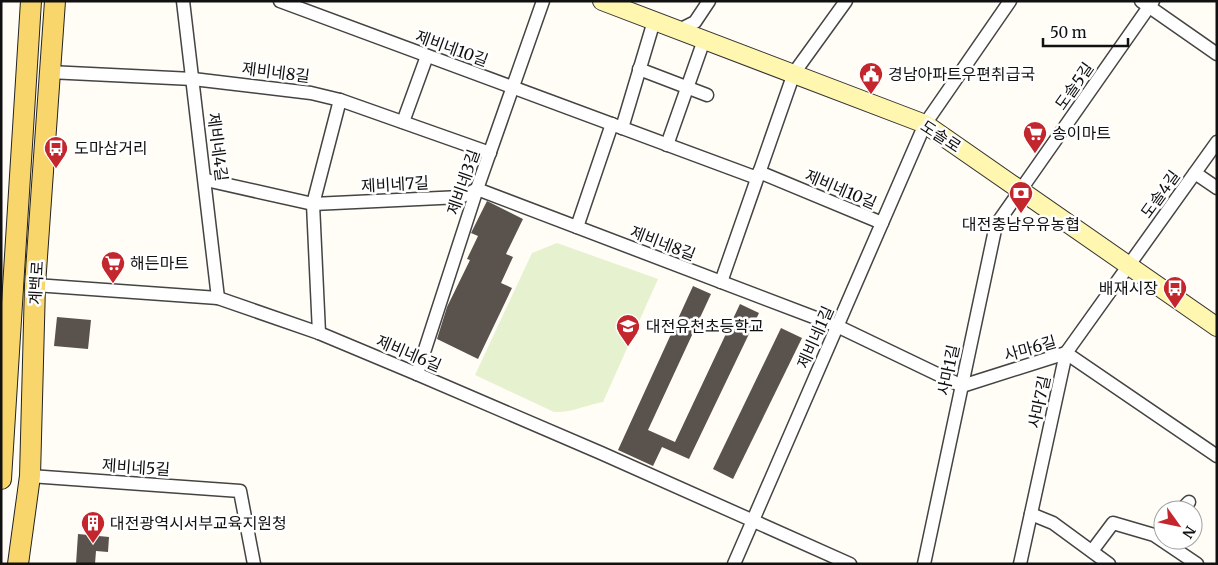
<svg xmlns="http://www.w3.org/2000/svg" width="1218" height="565" viewBox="0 0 1218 565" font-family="Merriweather,'Noto Sans KR',serif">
	<rect width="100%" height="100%" fill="#fffdf5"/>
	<path fill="#e6f2cf" d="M557 243 658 279 603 402C586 405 571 413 554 412L475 375 532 253Z"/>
	<g fill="#5a524d">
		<polygon points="487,201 523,219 506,254 513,257 501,283 512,288 478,359 437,339 447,307 470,260 467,259 478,236 471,233"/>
		<polygon points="693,286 711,294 648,430 675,442 740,304 759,313 689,459 662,447 653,466 618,450"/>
		<polygon points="57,317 91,320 88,349 54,346"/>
		<polygon points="781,328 802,338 733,479 713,469"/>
		<polygon points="78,534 109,537 108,552 96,551 95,564 76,564"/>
	</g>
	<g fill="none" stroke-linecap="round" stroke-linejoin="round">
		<g stroke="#444" stroke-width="15">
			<g id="street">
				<polyline points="183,1 218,298"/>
				<polyline points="280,1 757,178"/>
				<polyline points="1141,1 1217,54"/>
				<polyline points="679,30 695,22 709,1"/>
				<polyline points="639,69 707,95"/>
				<polyline points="49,72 193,79 311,93 340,100 490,153"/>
				<polyline points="403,122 427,56"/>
				<polyline points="622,128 654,21"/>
				<polyline points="667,145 704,40"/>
				<polyline points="759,172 882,223"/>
				<polyline points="1195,173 1217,188"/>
				<polyline points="206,180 313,204 461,197 477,189 837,326 962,386 1066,353 1217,456"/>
				<polyline points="577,227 612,124"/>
				<polyline points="721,282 794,73 846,1"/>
				<polyline points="35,285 218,298 319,333 417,374 601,453 850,564"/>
				<polyline points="319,333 313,204 340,100"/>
				<polyline points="417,374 477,189 543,1"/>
				<polyline points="30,476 240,491 254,564"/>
				<polyline points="1181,510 1189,502"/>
				<polyline points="1031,514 1053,523 1109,564"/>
				<polyline points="1092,551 1113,523 1154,535 1197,564"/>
				<polyline points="734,564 925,124 1010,1"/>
				<polyline points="924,564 996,225 1153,1"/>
				<polyline points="1020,564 1066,353 1217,142"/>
			</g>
		</g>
		<g stroke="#333" stroke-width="20">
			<polyline id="secondary" points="602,1 925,124 1217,327"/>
		</g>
		<g stroke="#222" stroke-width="22">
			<g id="primary">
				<polyline points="1,479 31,1"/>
				<polyline points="18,564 30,476 35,285 55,1"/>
			</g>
		</g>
		<use href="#street" stroke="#fff" stroke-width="12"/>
		<use href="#secondary" stroke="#fff6b0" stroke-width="18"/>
		<use href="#primary" stroke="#f9d66b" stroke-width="20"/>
	</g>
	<defs>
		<g id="civic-pin" transform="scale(1.25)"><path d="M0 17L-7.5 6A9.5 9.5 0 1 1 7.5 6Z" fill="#c4262e" stroke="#fff"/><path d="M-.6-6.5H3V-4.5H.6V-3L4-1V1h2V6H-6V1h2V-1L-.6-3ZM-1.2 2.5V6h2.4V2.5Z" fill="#fff"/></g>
		<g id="supermarket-pin" transform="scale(1.25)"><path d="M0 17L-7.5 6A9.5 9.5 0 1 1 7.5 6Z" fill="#c4262e" stroke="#fff"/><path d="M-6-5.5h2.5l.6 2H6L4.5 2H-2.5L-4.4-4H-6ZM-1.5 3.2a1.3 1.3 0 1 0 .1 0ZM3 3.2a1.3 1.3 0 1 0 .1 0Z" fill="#fff"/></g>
		<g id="bus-pin" transform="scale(1.25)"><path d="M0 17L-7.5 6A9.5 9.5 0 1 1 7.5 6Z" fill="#c4262e" stroke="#fff"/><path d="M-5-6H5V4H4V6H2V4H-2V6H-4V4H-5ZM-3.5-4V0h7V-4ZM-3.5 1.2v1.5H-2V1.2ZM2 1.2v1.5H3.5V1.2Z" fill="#fff"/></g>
		<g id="bank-pin" transform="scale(1.25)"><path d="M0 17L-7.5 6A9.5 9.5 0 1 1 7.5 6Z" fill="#c4262e" stroke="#fff"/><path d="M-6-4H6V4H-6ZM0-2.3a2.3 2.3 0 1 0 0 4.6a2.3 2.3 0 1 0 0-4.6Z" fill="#fff"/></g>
		<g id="school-pin" transform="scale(1.25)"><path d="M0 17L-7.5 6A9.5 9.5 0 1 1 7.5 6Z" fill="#c4262e" stroke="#fff"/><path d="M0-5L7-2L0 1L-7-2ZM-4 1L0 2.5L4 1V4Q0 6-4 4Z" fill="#fff"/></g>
		<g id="building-pin" transform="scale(1.25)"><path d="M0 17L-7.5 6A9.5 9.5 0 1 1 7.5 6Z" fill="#c4262e" stroke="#fff"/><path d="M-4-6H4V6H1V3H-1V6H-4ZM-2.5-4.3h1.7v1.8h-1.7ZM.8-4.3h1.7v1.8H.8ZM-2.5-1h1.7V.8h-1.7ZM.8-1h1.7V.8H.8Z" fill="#fff"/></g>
	</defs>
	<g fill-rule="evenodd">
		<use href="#civic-pin" x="871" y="74"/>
		<use href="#supermarket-pin" x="1035" y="133"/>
		<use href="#bus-pin" x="56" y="148"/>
		<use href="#bank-pin" x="1021" y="193"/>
		<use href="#supermarket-pin" x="113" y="263"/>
		<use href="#bus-pin" x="1175" y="288"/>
		<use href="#school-pin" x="628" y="326"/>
		<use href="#building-pin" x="93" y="523"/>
	</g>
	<g text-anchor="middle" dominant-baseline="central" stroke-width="5" stroke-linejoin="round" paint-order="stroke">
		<g font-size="16" fill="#111" stroke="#fff">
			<text transform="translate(452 48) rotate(20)">제비네10길</text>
			<text transform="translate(276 72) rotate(7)">제비네8길</text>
			<text transform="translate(1074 86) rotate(-55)">도솔5길</text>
			<text transform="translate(941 136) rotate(33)">도솔로</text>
			<text transform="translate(218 147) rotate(83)">제비네4길</text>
			<text transform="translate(463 182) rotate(-71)">제비네3길</text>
			<text transform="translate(395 184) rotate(-3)">제비네7길</text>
			<text transform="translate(841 189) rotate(23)">제비네10길</text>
			<text transform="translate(1160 194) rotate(-54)">도솔4길</text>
			<text transform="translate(663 243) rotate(21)">제비네8길</text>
			<text transform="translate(36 283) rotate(-87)">계백로</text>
			<text transform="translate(815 337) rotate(-66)">제비네1길</text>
			<text transform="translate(1030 348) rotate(-16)">사마6길</text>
			<text transform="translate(409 353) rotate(23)">제비네6길</text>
			<text transform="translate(948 370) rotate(-78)">사마1길</text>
			<text transform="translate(1039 402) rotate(-78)">사마7길</text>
			<text transform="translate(136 467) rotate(4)">제비네5길</text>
		</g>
		<g font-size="16" fill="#111" stroke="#fff" text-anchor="start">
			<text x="888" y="74">경남아파트우편취급국</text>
			<text x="1052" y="133">송이마트</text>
			<text x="74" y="148">도마삼거리</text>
			<text x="1021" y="224" text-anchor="middle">대전충남우유농협</text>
			<text x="130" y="263">해든마트</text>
			<text x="1158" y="288" text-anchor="end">배재시장</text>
			<text x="646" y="326">대전유천초등학교</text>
			<text x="110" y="523">대전광역시서부교육지원청</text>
		</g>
	</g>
	<rect width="1218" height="565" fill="none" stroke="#111111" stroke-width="5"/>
	<g transform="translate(1178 525) rotate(123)"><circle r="24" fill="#ffffff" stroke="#a0a0a0"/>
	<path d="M0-4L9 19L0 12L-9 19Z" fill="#c4262e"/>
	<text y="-8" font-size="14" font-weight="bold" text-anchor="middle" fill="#111111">N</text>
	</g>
	<path d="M1043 38v8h85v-8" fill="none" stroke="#111111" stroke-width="2.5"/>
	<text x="1050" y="38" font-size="15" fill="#111111" stroke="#ffffff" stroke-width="4" paint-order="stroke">50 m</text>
</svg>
